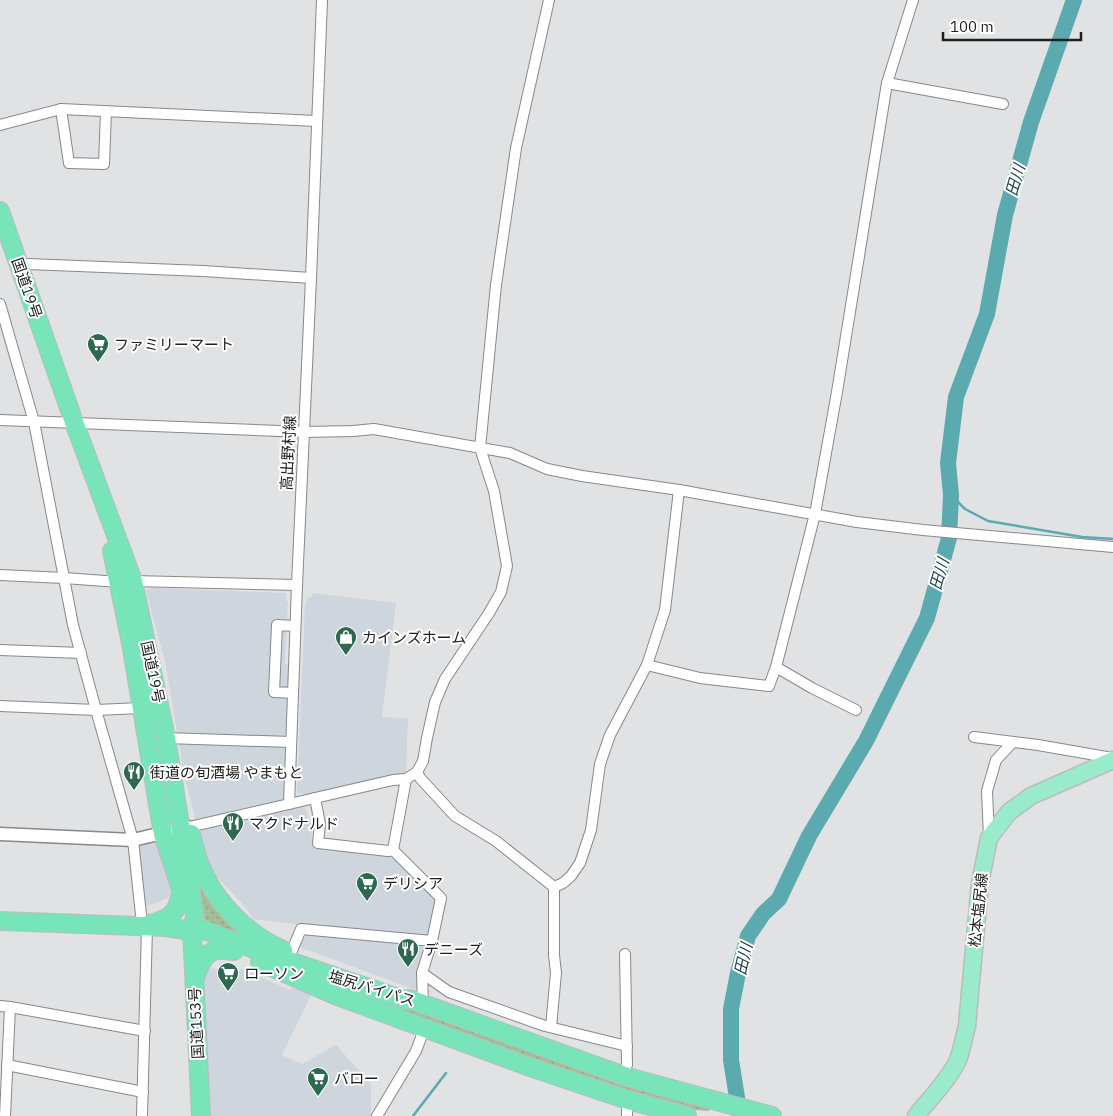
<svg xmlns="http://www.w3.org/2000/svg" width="1113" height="1116" viewBox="0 0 1113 1116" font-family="'IBM Plex Sans','Noto Sans JP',sans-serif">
	<defs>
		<pattern id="grass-dots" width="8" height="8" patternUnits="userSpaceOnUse" patternTransform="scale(1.25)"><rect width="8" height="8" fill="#a5bd96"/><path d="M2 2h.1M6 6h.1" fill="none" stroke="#8ea281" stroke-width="1.8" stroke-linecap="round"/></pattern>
	</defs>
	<rect width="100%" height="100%" fill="#e0e2e4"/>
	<g fill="#ced5dd">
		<polygon points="150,588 286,593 286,601 288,601 285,664 290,665 287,733 283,737 177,732 165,661 146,591"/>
		<polygon points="312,593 396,603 382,717 408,718 406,773 303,796 302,793 297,793 305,605 308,597 312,597"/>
		<polygon points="179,743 286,745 284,801 196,822 182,766"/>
		<polygon points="302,806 305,809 311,821 312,842 326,849 395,857 434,897 436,904 429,935 425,940 253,919 247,909 219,879 217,880 208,863 197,830"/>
		<polygon points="155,840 166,868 172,894 171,897 143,908 138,843"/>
		<polygon points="317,932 428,945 419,991 297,946 300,939 307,935"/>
		<polygon points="209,968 238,972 242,969 290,990 293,987 311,995 282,1055 302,1064 336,1045 371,1084 371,1116 209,1116 205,1066 204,973"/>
	</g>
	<g fill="url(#grass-dots)">
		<polygon points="198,883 217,911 237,931 252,943 203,922"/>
		<polygon points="226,942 384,998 709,1108 709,1111 683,1109 635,1096 442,1029"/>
	</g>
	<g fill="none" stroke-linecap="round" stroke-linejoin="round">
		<g stroke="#5aaaaf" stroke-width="2.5">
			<polyline points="951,495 965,509 988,521 1082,537 1113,539"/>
			<polyline points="413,1116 446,1073"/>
		</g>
		<polyline stroke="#5aaaaf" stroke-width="16" points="740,1116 731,1060 731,1009 738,973 748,936 763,914 779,899 809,836 866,741 927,618 949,538 951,495 948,463 956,397 987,314 1005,215 1031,122 1074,0"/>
		<g stroke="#86888a" stroke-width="12">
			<g id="minor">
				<polyline points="887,83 1003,104"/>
				<polyline points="61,109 69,163 104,164 106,111"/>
				<polyline points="0,125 61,109 316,121"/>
				<polyline points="19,266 28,264 203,271 311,278"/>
				<polyline points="0,304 34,422 73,625 96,710 133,840 141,915"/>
				<polyline points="0,420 305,432 353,431 374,429 510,453 547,469 582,476 679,490 857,522 923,530 1113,547"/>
				<polyline points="0,575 64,578 119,582"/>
				<polyline points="133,581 297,585"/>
				<polyline points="0,650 81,653"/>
				<polyline points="647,665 700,678 769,686 776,667 815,514 837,392 887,83 913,0"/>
				<polyline points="776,667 812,688 856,710"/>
				<polyline points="293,693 274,692 277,625 295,626"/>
				<polyline points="0,706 96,710 141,708"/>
				<polyline points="974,737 1038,745 1113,758"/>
				<polyline points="166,738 291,742"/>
				<polyline points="417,772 420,778 455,816 496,841 554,887 554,955 556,973 551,1027"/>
				<polyline points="315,798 320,824 318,843 388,851 393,850 441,898 432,941 422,973 423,1004"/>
				<polyline points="289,804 393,780 406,779 417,772 423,761 427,738 435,702 445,679 489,613 501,592 507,566 494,491 480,448 496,285 516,148 549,0"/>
				<polyline points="189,827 289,804 297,585 311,278 322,0"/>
				<polyline points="989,837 987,791 996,760 1013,742"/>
				<polyline points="393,850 406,779"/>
				<polyline points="554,887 563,883 571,876 580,863 591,830 600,764 610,735 647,665 665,610 679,490"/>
				<polyline points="291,953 301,929 432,941"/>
				<polyline points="625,954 627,1065"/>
				<polyline points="422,973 449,992 545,1026 627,1046"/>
				<polyline points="0,1006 10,1007 5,1116"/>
				<polyline points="10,1007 145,1031"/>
				<polyline points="7,1065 143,1092"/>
				<polyline points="142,1116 147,927"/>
				<polyline points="377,1116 416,1051 425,1027"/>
				<polyline points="627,1116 627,1109"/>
			</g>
		</g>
		<g stroke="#86888a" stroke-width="15">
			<polyline id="tertiary" points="0,834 133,840 188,827"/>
		</g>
		<g stroke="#bcbcbc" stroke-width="19">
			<path id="primary" d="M916 1116C930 1098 948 1081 958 1060 962 1049 964 1037 967 1026L980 883 989 838 1009 812 1031 796 1113 760"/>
		</g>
		<g stroke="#bcbcbc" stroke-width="20">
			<g id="trunk">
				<polyline points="0,211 74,422 133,581 166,738 195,917 192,931 201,1116"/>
				<polyline points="112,551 131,643 163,834 181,889"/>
				<path d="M191 834C194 848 198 861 204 874 219 906 250 936 283 950"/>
				<polyline points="0,921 165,927 192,931 204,930 251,948 404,1000 409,999 423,1004 627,1077 772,1116"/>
				<path d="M150 924C172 918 177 913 182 891"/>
				<polyline points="260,962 335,995 533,1068 625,1099 687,1116"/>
				<path d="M195 978C198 967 205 952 217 950 222 949 229 951 234 951"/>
			</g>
		</g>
		<use href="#minor" stroke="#fff" stroke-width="10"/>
		<use href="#tertiary" stroke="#fff" stroke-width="12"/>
		<use href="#primary" stroke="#99ebcb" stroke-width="16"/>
		<use href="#trunk" stroke="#77e4ba" stroke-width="18"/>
	</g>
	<defs>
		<g id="supermarket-pin" transform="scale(1.125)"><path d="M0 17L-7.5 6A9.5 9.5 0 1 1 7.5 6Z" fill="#2f6851" stroke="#fff"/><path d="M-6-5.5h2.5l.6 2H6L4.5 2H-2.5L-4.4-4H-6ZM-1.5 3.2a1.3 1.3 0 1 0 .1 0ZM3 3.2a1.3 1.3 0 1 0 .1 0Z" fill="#fff"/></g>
		<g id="shop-pin" transform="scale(1.125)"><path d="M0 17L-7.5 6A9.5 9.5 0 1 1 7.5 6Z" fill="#2f6851" stroke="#fff"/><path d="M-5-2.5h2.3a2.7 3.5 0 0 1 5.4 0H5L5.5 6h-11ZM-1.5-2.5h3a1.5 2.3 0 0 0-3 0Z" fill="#fff"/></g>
		<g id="restaurant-pin" transform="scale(1.125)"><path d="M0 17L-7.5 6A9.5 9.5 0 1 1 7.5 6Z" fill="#2f6851" stroke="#fff"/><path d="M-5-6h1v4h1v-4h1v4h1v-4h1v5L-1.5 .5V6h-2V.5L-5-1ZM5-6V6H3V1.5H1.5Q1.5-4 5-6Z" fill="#fff"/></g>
	</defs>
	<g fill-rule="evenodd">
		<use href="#supermarket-pin" x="98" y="344"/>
		<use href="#shop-pin" x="346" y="637"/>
		<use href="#restaurant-pin" x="134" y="772"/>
		<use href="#restaurant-pin" x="233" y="823"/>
		<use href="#supermarket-pin" x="367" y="883"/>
		<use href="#restaurant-pin" x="408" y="949"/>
		<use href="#supermarket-pin" x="228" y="973"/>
		<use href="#supermarket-pin" x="318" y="1078"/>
	</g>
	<g text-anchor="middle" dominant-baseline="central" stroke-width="4" stroke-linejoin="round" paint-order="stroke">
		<g font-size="15" fill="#202021" stroke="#fff">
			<text transform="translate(27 288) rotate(71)">国道19号</text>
			<text transform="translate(288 453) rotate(-87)">高出野村線</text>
			<text transform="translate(153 672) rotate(78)">国道19号</text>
			<text transform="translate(978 910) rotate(-84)">松本塩尻線</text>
			<text transform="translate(372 988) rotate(17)">塩尻バイパス</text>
			<text transform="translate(196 1023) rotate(-93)">国道153号</text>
		</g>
		<g font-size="15" fill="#202021" stroke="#fff" text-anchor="start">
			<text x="114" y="344">ファミリーマート</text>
			<text x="362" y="637">カインズホーム</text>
			<text x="150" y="772">街道の旬酒場 やまもと</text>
			<text x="249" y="823">マクドナルド</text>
			<text x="383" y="883">デリシア</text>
			<text x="424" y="949">デニーズ</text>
			<text x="244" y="973">ローソン</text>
			<text x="334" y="1078">バロー</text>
		</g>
		<g font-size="16" font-style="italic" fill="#1d4346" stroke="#fff">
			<text transform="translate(1015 180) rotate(-74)">田川</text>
			<text transform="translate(939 574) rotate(-74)">田川</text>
			<text transform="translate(743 959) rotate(-77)">田川</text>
		</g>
	</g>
	<path d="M943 32v8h138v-8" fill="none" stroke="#202021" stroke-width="2.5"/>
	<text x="950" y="32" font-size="15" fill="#202021" stroke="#ffffff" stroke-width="4" paint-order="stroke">100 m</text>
</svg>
